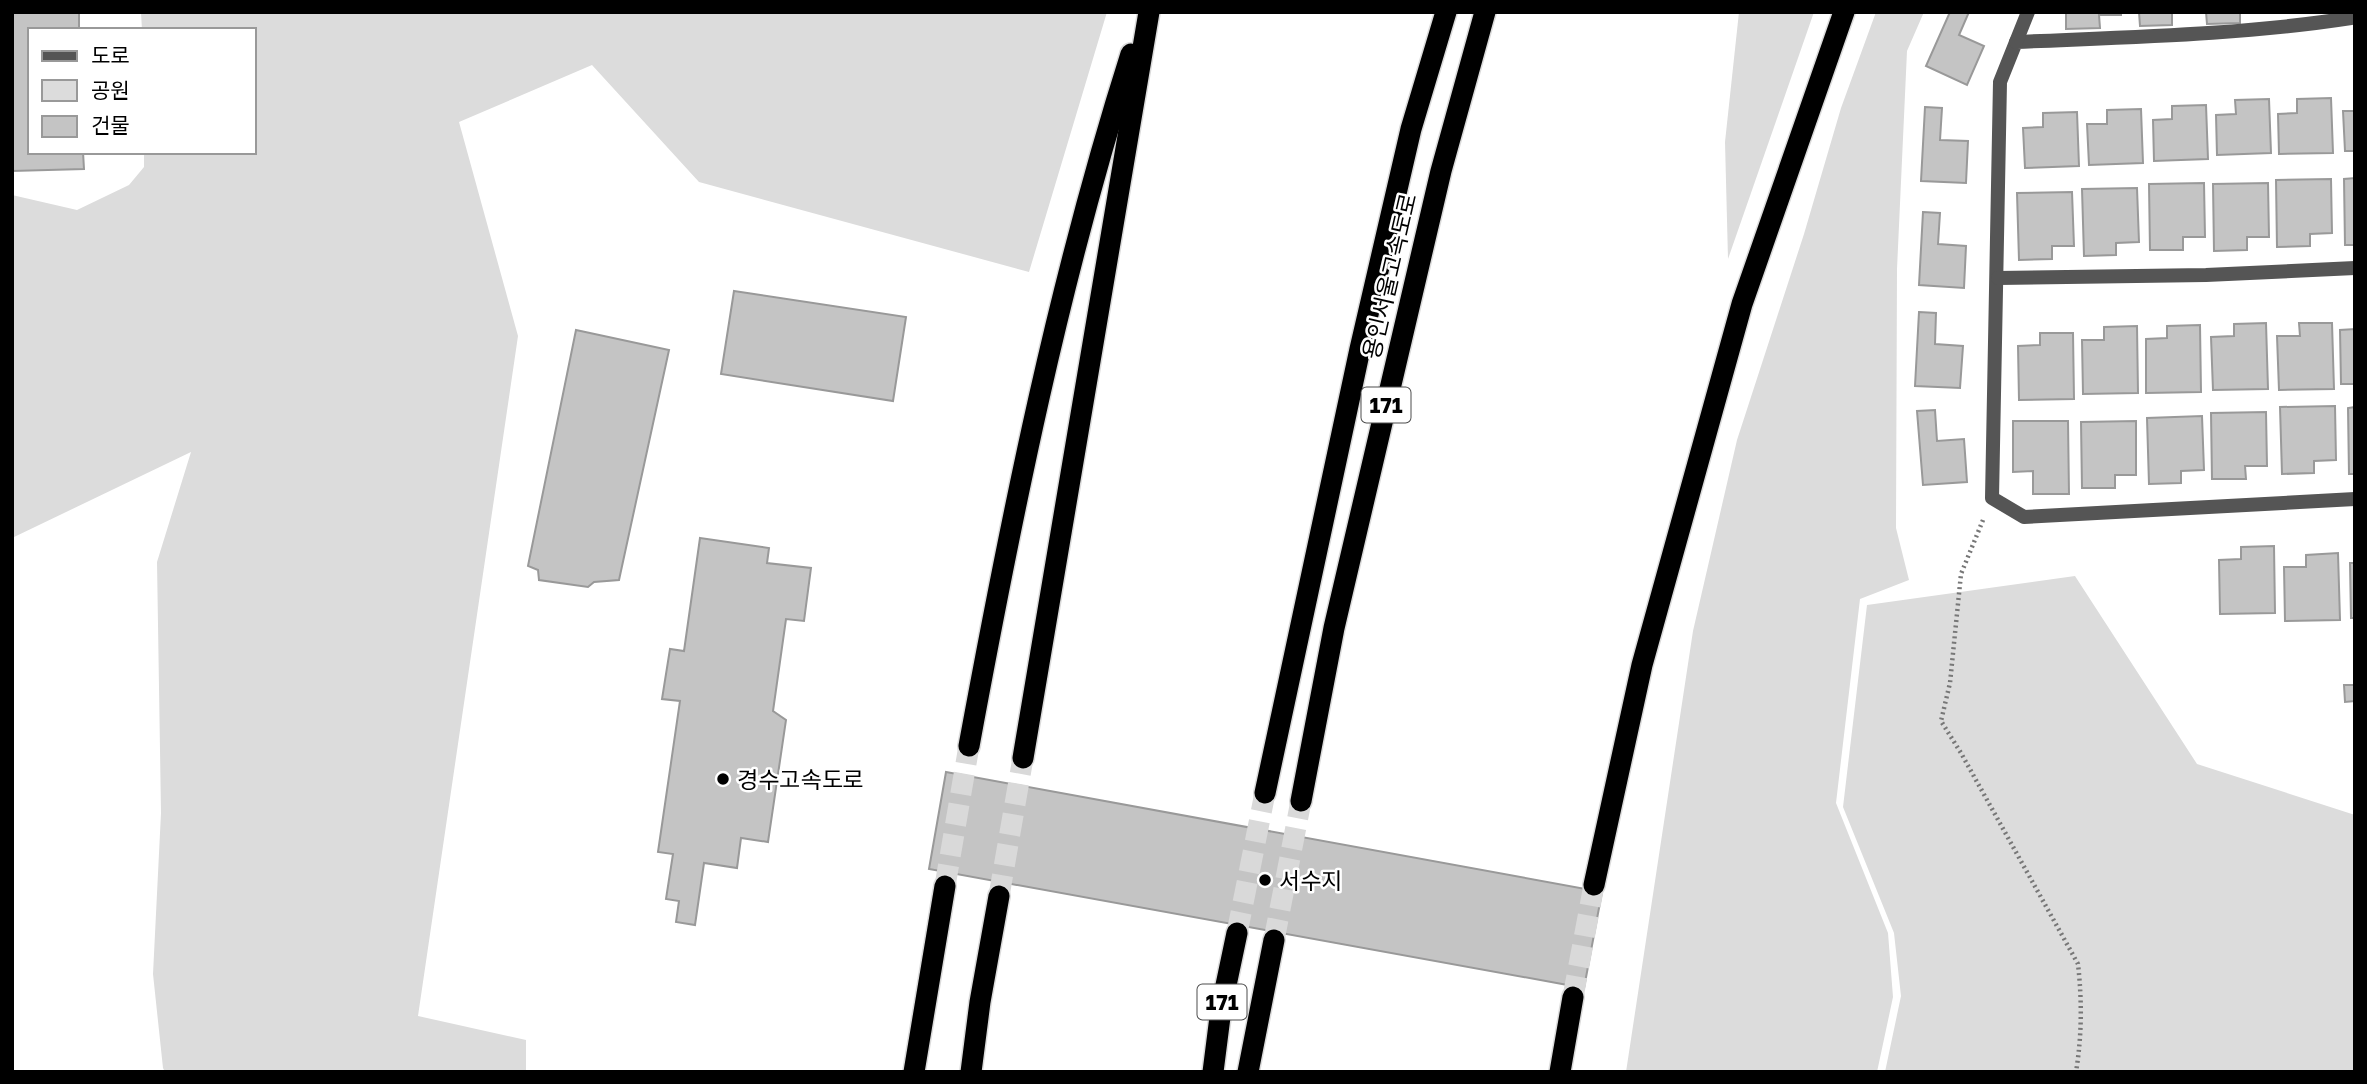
<svg xmlns="http://www.w3.org/2000/svg" width="2367" height="1084" viewBox="0 0 2367 1084" font-family="'Golos Text','Noto Sans KR',sans-serif">
	<rect width="100%" height="100%" fill="#fff"/>
	<g fill="#dcdcdc">
		<polygon points="141,12 1107,12 1029,272 699,182 592,65 459,122 518,336 418,1016 526,1040 526,1072 165,1072 163,1068 153,974 161,813 157,562 191,452 12,538 12,195 77,210 129,185 144,167 144,152 254,152 254,30 142,30"/>
		<polygon points="1739,12 1814,12 1728,259 1725,142"/>
		<polygon points="1876,12 1924,12 1907,51 1897,269 1896,528 1909,580 1860,599 1836,803 1888,933 1893,997 1877,1072 1626,1072 1693,631 1737,440 1804,234 1841,108"/>
		<polygon points="2075,576 2197,764 2355,815 2355,1072 1885,1072 1901,996 1894,933 1843,807 1867,605"/>
	</g>
	<g fill="#c4c4c4" stroke="#999" stroke-width="2">
		<polygon points="12,12 79,12 79,30 30,30 30,152 83,152 84,169 12,171"/>
		<polygon points="1950,12 1969,12 1959,35 1984,46 1967,85 1926,66"/>
		<polygon points="2066,12 2121,12 2121,15 2099,15 2100,28 2066,29"/>
		<polygon points="2139,12 2194,12 2194,13 2172,13 2172,25 2140,26"/>
		<polygon points="2206,12 2240,12 2240,23 2207,24"/>
		<polygon points="2331,98 2333,153 2279,154 2278,114 2297,113 2297,99"/>
		<polygon points="2269,99 2271,153 2217,155 2216,115 2236,114 2235,100"/>
		<polygon points="2206,105 2208,159 2154,161 2153,120 2172,119 2172,106"/>
		<polygon points="1925,107 1942,108 1940,140 1968,141 1966,183 1921,181"/>
		<polygon points="2141,109 2143,163 2089,165 2087,124 2107,124 2107,110"/>
		<polygon points="2343,111 2355,111 2355,151 2345,151"/>
		<polygon points="2077,112 2079,166 2025,168 2023,128 2043,127 2043,113"/>
		<polygon points="2355,178 2355,245 2345,245 2344,179"/>
		<polygon points="2331,179 2332,233 2310,234 2310,246 2277,247 2276,180"/>
		<polygon points="2204,183 2205,237 2183,237 2183,250 2150,250 2149,184"/>
		<polygon points="2268,183 2269,237 2247,237 2247,250 2214,251 2213,184"/>
		<polygon points="2137,188 2139,242 2116,243 2116,255 2084,256 2082,189"/>
		<polygon points="2072,192 2074,246 2052,246 2052,259 2019,260 2017,193"/>
		<polygon points="1923,212 1940,213 1938,244 1966,246 1964,288 1919,285"/>
		<polygon points="734,291 906,317 893,401 721,374"/>
		<polygon points="1919,312 1936,313 1935,344 1963,346 1960,388 1915,386"/>
		<polygon points="2266,323 2268,389 2213,390 2211,337 2234,336 2234,324"/>
		<polygon points="2299,323 2332,323 2334,389 2279,390 2277,336 2300,336"/>
		<polygon points="2200,325 2201,392 2146,393 2146,339 2167,338 2167,326"/>
		<polygon points="2137,326 2138,393 2083,394 2082,340 2104,340 2104,327"/>
		<polygon points="2355,329 2355,384 2341,384 2340,330"/>
		<polygon points="576,330 669,350 619,580 594,582 588,587 539,580 538,570 528,566"/>
		<polygon points="2040,333 2073,333 2074,399 2019,400 2018,346 2040,345"/>
		<polygon points="2335,406 2336,460 2314,461 2314,473 2282,474 2280,407"/>
		<polygon points="2355,407 2355,474 2349,474 2348,408"/>
		<polygon points="1935,410 1937,441 1964,439 1967,482 1923,485 1917,411"/>
		<polygon points="2266,412 2267,466 2245,466 2246,479 2212,479 2211,413"/>
		<polygon points="2202,416 2204,470 2181,471 2181,483 2149,484 2147,418"/>
		<polygon points="2013,421 2068,421 2069,494 2033,494 2033,471 2013,472"/>
		<polygon points="2136,421 2136,475 2115,475 2115,488 2082,488 2081,422"/>
		<polygon points="700,538 769,548 767,563 811,568 804,621 786,619 773,711 786,720 768,842 741,838 737,868 704,863 695,925 676,922 679,901 666,899 673,854 658,852 680,701 662,699 670,649 684,651"/>
		<polygon points="2274,546 2275,613 2220,614 2219,560 2241,559 2241,547"/>
		<polygon points="2338,553 2340,620 2285,621 2284,567 2306,567 2306,555"/>
		<polygon points="2350,563 2355,563 2355,618 2351,618"/>
		<polygon points="2344,685 2355,685 2355,701 2345,702"/>
		<polygon points="946,772 1602,892 1584,988 929,869"/>
	</g>
	<g fill="none" stroke-linecap="round" stroke-linejoin="round">
		<g stroke="#d9d9d9" stroke-width="21" stroke-dasharray="21 10" stroke-linecap="butt">
			<polyline points="945,886 969,746"/>
			<polyline points="999,896 1023,758"/>
			<polyline points="1237,933 1265,793"/>
			<polyline points="1274,940 1301,801"/>
			<polyline points="1573,997 1594,885"/>
		</g>
		<g stroke="#dbdbdb" stroke-width="24">
			<g id="highway">
				<path d="M969 746C1012 513 1059 280 1131 54"/>
				<polyline points="1023,758 1149,12"/>
				<polyline points="1265,793 1360,349 1411,129 1446,12"/>
				<polyline points="1301,801 1334,628 1441,171 1485,12"/>
				<polyline points="1594,885 1642,665 1742,304 1844,12"/>
				<polyline points="914,1072 945,886"/>
				<polyline points="971,1072 980,1002 999,896"/>
				<polyline points="1213,1072 1221,1009 1237,933"/>
				<polyline points="1248,1072 1274,940"/>
				<polyline points="1560,1072 1573,997"/>
			</g>
		</g>
		<path stroke="#777" stroke-width="4.5" stroke-dasharray="2 3.5" stroke-linecap="butt" d="M1983 520 1961 574 1950 683 1941 721 1961 753 2078 964C2082 1000 2082 1035 2076 1072"/>
		<g stroke="#555" stroke-width="14">
			<path d="M2348 12 2351 18C2241 35 2128 37 2016 42L2000 82 1992 498 2024 517 2355 499"/>
			<polyline points="2016,42 2028,12"/>
			<polyline points="1998,278 2206,275 2355,268"/>
		</g>
		<use href="#highway" stroke="#000" stroke-width="21"/>
	</g>
	<g fill="#000" stroke="#fff" stroke-width="2.5">
		<circle cx="723" cy="779" r="7"/>
		<circle cx="1265" cy="880" r="7"/>
	</g>
	<g text-anchor="middle" dominant-baseline="central" stroke-width="5" stroke-linejoin="round" paint-order="stroke">
		<g fill="#fff" stroke="#4c4c4c" stroke-width="2">
			<rect x="1361.5" y="387.5" width="49" height="35" rx="5"/>
			<rect x="1197.5" y="984.5" width="49" height="35" rx="5"/>
		</g>
		<g font-size="21" font-weight="bold" fill="#000">
			<text x="1386" y="405">171</text>
			<text x="1222" y="1002">171</text>
		</g>
		<g font-size="23" fill="#000" stroke="#fff">
			<text transform="translate(1389 276) rotate(-77)">용인서울고속도로</text>
		</g>
		<g font-size="23" fill="#000" stroke="#fff" text-anchor="start">
			<text x="737" y="779">경수고속도로</text>
			<text x="1279" y="880">서수지</text>
		</g>
	</g>
	<rect width="2367" height="1084" fill="none" stroke="#000000" stroke-width="28"/>
	<rect x="28" y="28" width="228" height="126" fill="#ffffff" stroke="#999999" stroke-width="2"/>
	<rect x="42" y="51" width="35" height="10" fill="#555555" stroke="#999999" stroke-width="2"/>
	<text x="91" y="63" font-size="21" fill="#000000">도로</text>
	<rect x="42" y="80" width="35" height="21" fill="#dcdcdc" stroke="#999999" stroke-width="2"/>
	<text x="91" y="98" font-size="21" fill="#000000">공원</text>
	<rect x="42" y="116" width="35" height="21" fill="#c4c4c4" stroke="#999999" stroke-width="2"/>
	<text x="91" y="133" font-size="21" fill="#000000">건물</text>
</svg>
